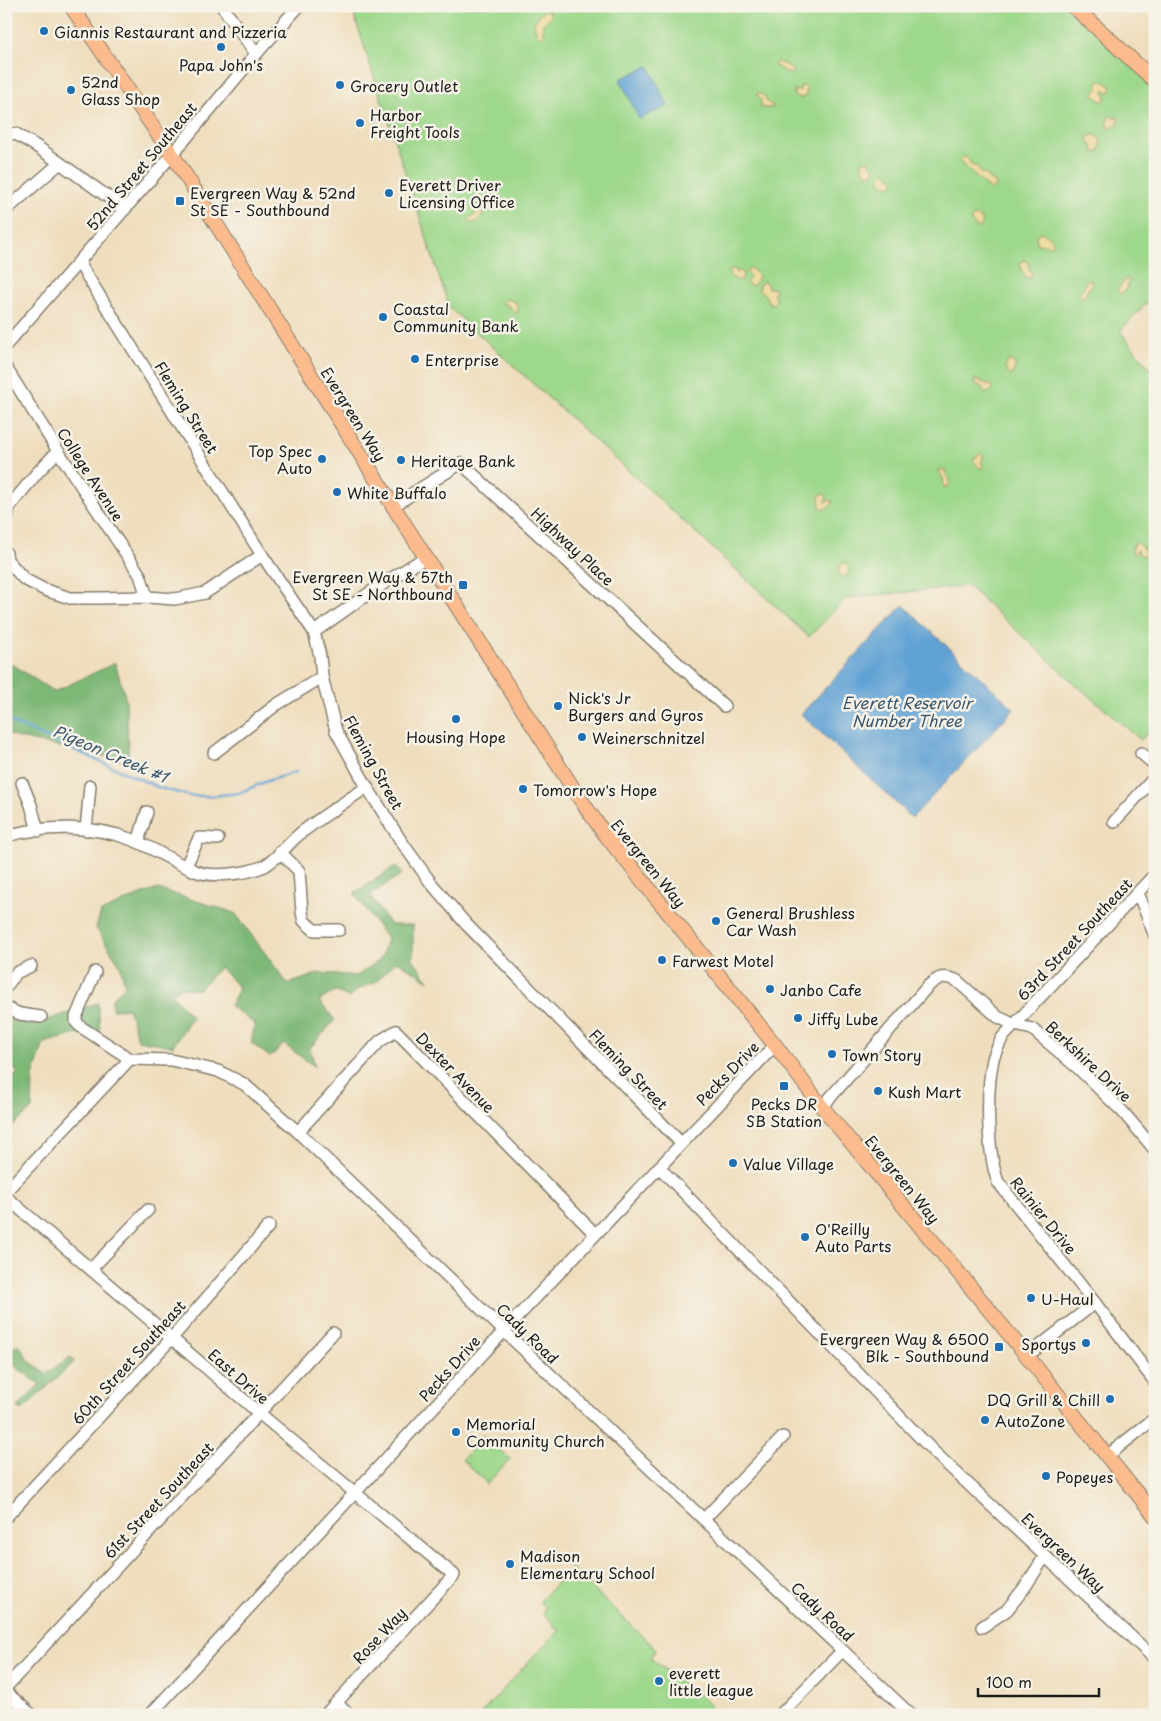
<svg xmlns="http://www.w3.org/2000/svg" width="1161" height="1721" viewBox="0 0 1161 1721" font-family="'Playpen Sans',sans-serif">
	<rect width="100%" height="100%" fill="#f7f3e8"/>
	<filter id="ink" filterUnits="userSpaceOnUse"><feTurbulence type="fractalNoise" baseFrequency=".02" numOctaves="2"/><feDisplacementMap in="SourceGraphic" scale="10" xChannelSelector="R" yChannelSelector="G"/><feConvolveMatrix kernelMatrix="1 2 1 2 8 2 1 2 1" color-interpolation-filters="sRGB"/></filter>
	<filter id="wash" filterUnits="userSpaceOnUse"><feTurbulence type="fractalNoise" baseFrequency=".0096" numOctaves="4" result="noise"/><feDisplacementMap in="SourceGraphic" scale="20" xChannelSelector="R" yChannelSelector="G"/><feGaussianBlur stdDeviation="1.12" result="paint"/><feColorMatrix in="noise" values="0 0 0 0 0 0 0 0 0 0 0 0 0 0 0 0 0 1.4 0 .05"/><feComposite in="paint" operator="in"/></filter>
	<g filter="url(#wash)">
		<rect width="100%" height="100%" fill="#efdebe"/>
		<g fill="#9ed88b" stroke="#5d7a54">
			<polygon points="351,6 1073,6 1155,81 1155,294 1120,331 1155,375 1155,725 1141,740 1073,682 968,586 846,598 809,637 678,516 449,307"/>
			<polygon points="484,1435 510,1459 486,1485 485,1481 462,1460"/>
			<polygon points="571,1568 656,1649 650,1658 706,1700 711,1707 708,1715 480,1715 531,1659 561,1629 556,1629 551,1621 542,1613 546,1608 539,1602"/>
		</g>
		<g fill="#7eb877" stroke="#4d6a4a">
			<polygon points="6,657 9,662 54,692 115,663 126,700 129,762 15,737 6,733"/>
			<polygon points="396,866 402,874 370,895 390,925 413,925 413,959 429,981 397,961 376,982 357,990 350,998 335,991 319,1001 335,1020 310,1048 315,1067 284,1044 270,1057 251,1043 255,1024 230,1006 239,988 220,967 198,990 179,987 171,994 192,1017 173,1046 138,1040 128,1008 112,1010 112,998 125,987 120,965 96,928 101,912 130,899 158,889 235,913 288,984 320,973 357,976 381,959 387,939 354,893"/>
			<polygon points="98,1003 100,1031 73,1035 44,1043 33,1076 32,1109 6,1132 6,1088 18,1072 6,1064 6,1018 32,1025"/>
			<polygon points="19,1344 29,1361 46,1373 71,1357 74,1362 22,1410 18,1407 40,1384 12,1364 6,1369 6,1352"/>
		</g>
		<g fill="#eeda9e" stroke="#857b5d">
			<polygon points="546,10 549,11 551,16 543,24 543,34 540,37 537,35 534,23 540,13"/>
			<path d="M776 62C781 62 792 68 793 72L789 74 774 65Z"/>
			<polygon points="1099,79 1110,85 1112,88 1110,92 1104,91 1106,98 1103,102 1094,96 1095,92 1098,89 1097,82"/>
			<path d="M802 85 807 88 806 95C802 99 798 98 794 95V90L799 91Z"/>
			<polygon points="758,93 765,96 766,101 772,105 773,108 761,108 761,99 757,96"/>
			<polygon points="1110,116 1119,118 1119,124 1115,125 1111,129 1109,128 1107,120"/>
			<polygon points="1090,135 1095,135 1100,139 1101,146 1099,152 1096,153 1093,151 1093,147 1088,140"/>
			<polygon points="963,157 968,158 971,165 978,167 980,173 987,175 989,180 996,183 996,187 990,190 961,163 960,160"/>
			<polygon points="864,160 870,161 870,164 875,169 873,173 868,174 864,171 861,164"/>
			<polygon points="884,171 895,181 892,186 885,185 879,180"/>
			<polygon points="481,209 484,211 481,218 473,224 469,220 470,217 475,215 476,212"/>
			<path d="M975 216C981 217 985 223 980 228H978L971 222V218Z"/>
			<path d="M1040 232C1046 234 1053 237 1053 245L1051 247 1046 244 1039 245 1037 243 1036 235Z"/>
			<polygon points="1024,260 1029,263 1029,269 1032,273 1030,278 1026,277 1021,269 1020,263"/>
			<polygon points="750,268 754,270 758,276 755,284 751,286 746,282 751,277 746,272"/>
			<polygon points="732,269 735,269 737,273 739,271 741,271 743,276 742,280 736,280 730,276 729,271"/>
			<path d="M1089 279 1091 280 1092 283 1084 297H1081L1079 295C1080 291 1086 282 1089 279Z"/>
			<polygon points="1126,279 1129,280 1127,289 1121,294 1117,290"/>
			<polygon points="764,281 767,284 768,288 773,288 775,291 773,296 776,298 776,301 773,304 769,303 765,295 758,289 760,284"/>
			<polygon points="507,299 517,303 518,313 515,313 510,307 504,304 503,301"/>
			<polygon points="1009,360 1011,361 1016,366 1011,376 1009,375 1005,368"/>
			<polygon points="975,379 992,386 993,389 988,393 983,392 982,387 975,384"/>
			<polygon points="980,453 984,456 981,462 983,466 981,469 973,461"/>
			<polygon points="939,469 945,470 946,475 950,479 949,485 946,488 944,487 943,478 940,473"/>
			<polygon points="820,494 824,494 827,496 825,502 831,500 833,503 830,506 824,509 820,507 819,497"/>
			<polygon points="1137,543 1147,552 1145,555 1141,556 1137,550 1136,553 1133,554 1132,548 1134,544"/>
			<path d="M846 563 849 566 848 575 841 577C837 574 838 568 841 564Z"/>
		</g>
		<g fill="#61a2d4" stroke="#3e5f78">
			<polygon points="649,66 668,106 639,119 620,79"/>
			<polygon points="903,605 1014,709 912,818 801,714"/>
		</g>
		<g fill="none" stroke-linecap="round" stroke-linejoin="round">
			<polyline stroke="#61a2d4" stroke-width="2.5" points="6,720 160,788 190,796 212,796 239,793 267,781 296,772"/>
		</g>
	</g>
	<g filter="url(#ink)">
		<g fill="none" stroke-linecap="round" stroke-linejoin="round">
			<g stroke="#867d6d" stroke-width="14">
				<g id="minor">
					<polyline points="222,6 256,54"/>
					<polyline points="6,133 16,134 36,146 125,209"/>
					<polyline points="6,210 60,163"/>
					<polyline points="79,263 262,555 314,632 320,656 322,677 336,731 367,787 401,841 431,883 466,924 681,1143"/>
					<polyline points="6,345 172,155 256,54 299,6"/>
					<polyline points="6,368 58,451 140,575 147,597"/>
					<polyline points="393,506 461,463 724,706"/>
					<polyline points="6,522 9,507 37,473 58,451"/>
					<polyline points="6,553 7,560 24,579 45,590 70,598 99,598 147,597 175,599 205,593 262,555"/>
					<polyline points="314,632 378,587 426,557"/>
					<polyline points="214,753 276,705 322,677"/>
					<polyline points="1141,753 1155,765"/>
					<polyline points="22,783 31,805 38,831"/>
					<polyline points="1114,822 1155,777"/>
					<polyline points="86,830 90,786"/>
					<path d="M6 836C46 825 94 825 133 840 155 849 174 862 195 871 212 878 244 874 262 867 276 861 289 842 302 832 323 816 345 802 367 787"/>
					<polyline points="138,842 147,812"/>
					<polyline points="280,852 299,871 302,912 304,921 314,930 339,930"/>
					<polyline points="186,866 199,838 218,839"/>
					<path d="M1155 874 1002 1038C999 1045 995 1052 993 1059 986 1092 987 1152 998 1182L1095 1303 1155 1382"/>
					<polyline points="1138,893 1155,936"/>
					<polyline points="95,972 76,1017 76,1022 81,1027 130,1059 171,1060 218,1071 244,1084 298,1132 504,1331 911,1715"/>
					<polyline points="6,987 16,973 31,966"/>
					<polyline points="6,1008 20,1014 41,1017"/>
					<path d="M822 1107 928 986C939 977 942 975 956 980L998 1017 1015 1025 1032 1029 1078 1068 1123 1112 1155 1150"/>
					<polyline points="298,1132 380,1041 396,1031 595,1234"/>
					<polyline points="659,1167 935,1453 1155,1659"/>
					<polyline points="6,1191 130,1059"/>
					<polyline points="6,1197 259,1413 454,1575 325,1715"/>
					<polyline points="91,1269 148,1210"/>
					<polyline points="1027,1356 1095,1303"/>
					<polyline points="1107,1456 1155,1418"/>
					<polyline points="6,1517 172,1338 269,1226"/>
					<polyline points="704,1519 783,1437"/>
					<polyline points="982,1627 1007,1610 1025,1587 1045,1556"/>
					<polyline points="6,1687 333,1333"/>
					<polyline points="6,1692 32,1715"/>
					<polyline points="336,1703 350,1715"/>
					<polyline points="781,1714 842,1651"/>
					<polyline points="150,1715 504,1331 775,1045"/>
				</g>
			</g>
			<g stroke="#867d6d" stroke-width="16">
				<g id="major">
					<polyline points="71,6 179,165 393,506 578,796 604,833 775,1045 822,1107 1027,1356 1155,1516"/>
					<polyline points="1073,6 1155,81"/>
				</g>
			</g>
			<use href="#minor" stroke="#fff" stroke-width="11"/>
			<use href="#major" stroke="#fbbb8c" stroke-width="14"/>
		</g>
	</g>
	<g fill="#1f6fb2" stroke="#f7f3e8" stroke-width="2">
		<circle cx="44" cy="31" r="5"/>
		<circle cx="221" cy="47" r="5"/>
		<circle cx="340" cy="85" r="5"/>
		<circle cx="71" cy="90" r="5"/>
		<circle cx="360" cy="123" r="5"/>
		<circle cx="389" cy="193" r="5"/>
		<rect x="175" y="196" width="10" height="10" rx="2.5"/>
		<circle cx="383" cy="317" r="5"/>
		<circle cx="415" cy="359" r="5"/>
		<circle cx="322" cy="459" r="5"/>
		<circle cx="401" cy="460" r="5"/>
		<circle cx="337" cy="492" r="5"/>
		<rect x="458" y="580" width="10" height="10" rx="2.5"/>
		<circle cx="558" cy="706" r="5"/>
		<circle cx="456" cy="719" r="5"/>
		<circle cx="582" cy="737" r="5"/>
		<circle cx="523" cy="789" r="5"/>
		<circle cx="716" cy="921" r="5"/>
		<circle cx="662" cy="960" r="5"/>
		<circle cx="770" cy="989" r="5"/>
		<circle cx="798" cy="1018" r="5"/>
		<circle cx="832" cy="1054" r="5"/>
		<rect x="779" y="1081" width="10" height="10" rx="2.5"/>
		<circle cx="878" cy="1091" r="5"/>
		<circle cx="733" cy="1163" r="5"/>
		<circle cx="805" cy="1237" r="5"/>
		<circle cx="1031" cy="1298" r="5"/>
		<circle cx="1086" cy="1343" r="5"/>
		<rect x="994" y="1342" width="10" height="10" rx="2.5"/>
		<circle cx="1110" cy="1399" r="5"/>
		<circle cx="985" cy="1420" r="5"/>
		<circle cx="456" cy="1432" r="5"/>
		<circle cx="1046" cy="1476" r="5"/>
		<circle cx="510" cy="1564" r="5"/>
		<circle cx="659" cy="1681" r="5"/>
	</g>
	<g text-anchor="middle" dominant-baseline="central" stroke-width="5" stroke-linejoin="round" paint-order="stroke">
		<g font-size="15" fill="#1c1c1c" stroke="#f7f3e8" text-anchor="start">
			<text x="54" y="31">Giannis Restaurant and Pizzeria</text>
			<text x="221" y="64" text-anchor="middle">Papa John's</text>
			<text x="81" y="81">52nd<tspan x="81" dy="17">Glass Shop</tspan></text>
			<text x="350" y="85">Grocery Outlet</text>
			<text x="370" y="114">Harbor<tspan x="370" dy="17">Freight Tools</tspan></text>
			<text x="399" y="184">Everett Driver<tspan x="399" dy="17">Licensing Office</tspan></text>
			<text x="190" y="192">Evergreen Way &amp; 52nd<tspan x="190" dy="17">St SE - Southbound</tspan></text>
			<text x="393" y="308">Coastal<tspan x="393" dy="17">Community Bank</tspan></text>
			<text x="425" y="359">Enterprise</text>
			<text x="312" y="450" text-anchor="end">Top Spec<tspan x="312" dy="17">Auto</tspan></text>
			<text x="411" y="460">Heritage Bank</text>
			<text x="347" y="492">White Buffalo</text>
			<text x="453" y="576" text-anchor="end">Evergreen Way &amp; 57th<tspan x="453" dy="17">St SE - Northbound</tspan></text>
			<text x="568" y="697">Nick's Jr<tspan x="568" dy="17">Burgers and Gyros</tspan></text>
			<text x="456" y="736" text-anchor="middle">Housing Hope</text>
			<text x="592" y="737">Weinerschnitzel</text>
			<text x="533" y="789">Tomorrow's Hope</text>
			<text x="726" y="912">General Brushless<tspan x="726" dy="17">Car Wash</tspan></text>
			<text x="672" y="960">Farwest Motel</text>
			<text x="780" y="989">Janbo Cafe</text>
			<text x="808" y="1018">Jiffy Lube</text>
			<text x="842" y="1054">Town Story</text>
			<text x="888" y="1091">Kush Mart</text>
			<text x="784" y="1103" text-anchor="middle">Pecks DR<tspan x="784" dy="17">SB Station</tspan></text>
			<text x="743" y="1163">Value Village</text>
			<text x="815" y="1228">O'Reilly<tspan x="815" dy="17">Auto Parts</tspan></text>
			<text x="1041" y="1298">U-Haul</text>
			<text x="989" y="1338" text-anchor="end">Evergreen Way &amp; 6500<tspan x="989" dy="17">Blk - Southbound</tspan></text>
			<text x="1076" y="1343" text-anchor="end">Sportys</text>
			<text x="1100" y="1399" text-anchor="end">DQ Grill &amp; Chill</text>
			<text x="995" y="1420">AutoZone</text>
			<text x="466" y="1423">Memorial<tspan x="466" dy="17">Community Church</tspan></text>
			<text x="1056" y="1476">Popeyes</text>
			<text x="520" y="1555">Madison<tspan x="520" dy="17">Elementary School</tspan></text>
			<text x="669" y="1672">everett<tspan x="669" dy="17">little league</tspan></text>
		</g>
		<g font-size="15" fill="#1c1c1c" stroke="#f7f3e8">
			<text transform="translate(141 166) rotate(-50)">52nd Street Southeast</text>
			<text transform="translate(187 407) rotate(58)">Fleming Street</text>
			<text transform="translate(354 414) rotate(58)">Evergreen Way</text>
			<text transform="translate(91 474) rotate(57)">College Avenue</text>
			<text transform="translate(573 546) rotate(43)">Highway Place</text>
			<text transform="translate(374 762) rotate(61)">Fleming Street</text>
			<text transform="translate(649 863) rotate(51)">Evergreen Way</text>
			<text transform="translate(1074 939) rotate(-47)">63rd Street Southeast</text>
			<text transform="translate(1089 1061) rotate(43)">Berkshire Drive</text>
			<text transform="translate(629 1069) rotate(46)">Fleming Street</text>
			<text transform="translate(456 1072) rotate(46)">Dexter Avenue</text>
			<text transform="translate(727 1073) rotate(-46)">Pecks Drive</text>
			<text transform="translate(903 1179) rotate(51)">Evergreen Way</text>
			<text transform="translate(1044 1215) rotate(51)">Rainier Drive</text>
			<text transform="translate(528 1333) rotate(44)">Cady Road</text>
			<text transform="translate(128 1362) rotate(-48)">60th Street Southeast</text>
			<text transform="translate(449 1368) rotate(-48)">Pecks Drive</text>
			<text transform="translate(239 1376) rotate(41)">East Drive</text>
			<text transform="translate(158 1500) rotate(-47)">61st Street Southeast</text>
			<text transform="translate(1064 1552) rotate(43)">Evergreen Way</text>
			<text transform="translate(823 1611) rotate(43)">Cady Road</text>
			<text transform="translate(379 1635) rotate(-47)">Rose Way</text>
		</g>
		<g font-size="16" font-style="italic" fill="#3b586f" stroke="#f7f3e8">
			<text x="907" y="702">Everett Reservoir<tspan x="907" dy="18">Number Three</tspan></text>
			<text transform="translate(111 753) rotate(23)">Pigeon Creek #1</text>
		</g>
	</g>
	<rect width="1161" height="1721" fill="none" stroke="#f7f3e8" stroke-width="25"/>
	<path d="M978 1688v8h121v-8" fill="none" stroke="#1c1c1c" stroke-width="2.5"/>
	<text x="986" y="1688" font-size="15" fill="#1c1c1c" stroke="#f7f3e8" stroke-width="4" paint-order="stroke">100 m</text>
</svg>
